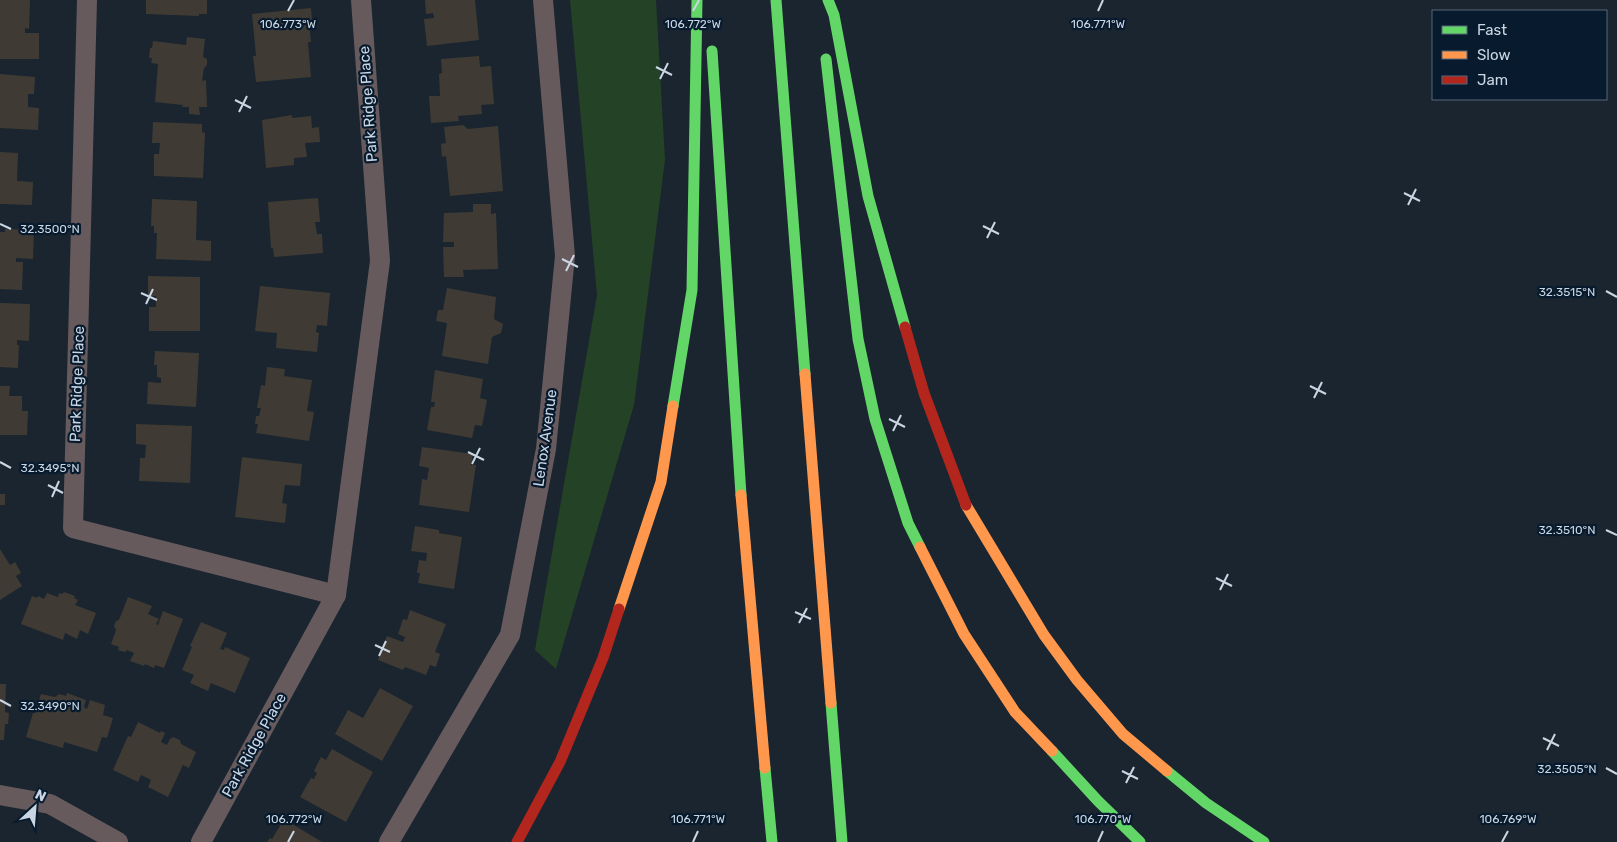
<svg xmlns="http://www.w3.org/2000/svg" width="1617" height="842" viewBox="0 0 1617 842" font-family="Rubik,sans-serif">
	<rect width="100%" height="100%" fill="#1a252f"/>
	<polygon fill="#244226" points="570,0 656,0 665,160 634,405 556,669 535,650 597,295"/>
	<g fill="#3f3b34">
		<polygon points="0,0 30,0 29,29 25,28 25,33 39,33 39,59 0,59"/>
		<polygon points="146,0 207,0 207,14 199,14 199,16 146,14"/>
		<polygon points="425,0 475,0 479,40 427,46 424,19 434,18 433,13 426,14"/>
		<polygon points="311,8 312,21 309,22 311,42 308,42 311,77 256,82 253,56 256,56 252,14"/>
		<polygon points="187,37 205,39 203,57 207,59 207,65 204,68 202,81 206,80 207,107 199,107 200,115 189,114 189,107 182,107 183,105 155,102 158,64 151,63 152,58 149,58 150,48 152,48 153,41 186,45"/>
		<polygon points="479,56 480,67 491,66 494,104 481,105 482,114 458,116 459,121 431,123 429,96 440,96 439,74 442,73 441,59"/>
		<polygon points="0,74 35,77 34,94 28,94 28,107 39,108 38,130 0,128"/>
		<polygon points="292,115 292,118 311,116 312,128 319,127 320,142 305,143 307,157 294,158 294,165 266,168 262,120"/>
		<polygon points="153,122 202,124 202,132 205,133 203,178 154,176 154,154 159,154 160,143 152,143"/>
		<polygon points="463,125 468,129 498,126 503,191 450,196 446,156 442,157 441,144 446,143 444,127"/>
		<polygon points="0,152 18,153 17,181 33,182 32,205 0,204"/>
		<polygon points="318,198 320,222 315,222 317,234 322,234 323,253 274,257 273,248 271,248 268,202"/>
		<polygon points="152,199 197,201 196,240 211,241 211,261 156,259 157,233 154,233 154,226 151,226"/>
		<polygon points="473,204 491,204 491,214 496,213 498,269 463,270 464,277 444,277 443,247 454,247 454,242 443,242 444,213 473,212"/>
		<polygon points="5,229 34,230 33,259 16,258 16,262 23,262 22,290 0,289 0,232 5,232"/>
		<polygon points="148,276 200,277 200,331 149,331 149,307 156,307 156,296 148,296"/>
		<polygon points="260,286 330,293 327,326 317,325 316,332 319,333 317,352 276,348 277,333 255,331"/>
		<polygon points="447,288 496,297 494,319 503,324 501,333 492,337 488,364 442,356 447,323 436,321 438,310 443,310"/>
		<polygon points="0,303 30,304 29,341 17,340 17,345 19,345 18,368 0,367"/>
		<polygon points="155,351 199,353 196,407 147,404 148,382 161,383 161,378 157,377 157,365 154,365"/>
		<polygon points="267,367 285,369 284,376 312,380 307,411 314,412 309,441 256,433 258,424 255,424 256,416 259,416 261,408 257,408 261,385 265,386"/>
		<polygon points="435,370 483,379 480,398 487,400 482,426 475,425 472,438 427,430 431,407 434,407 435,402 431,402"/>
		<polygon points="0,386 10,386 9,396 22,396 22,411 28,411 27,435 0,435"/>
		<polygon points="136,424 192,426 190,483 139,481 140,458 145,458 146,445 136,444"/>
		<polygon points="422,447 473,454 471,465 476,465 469,512 419,505 422,479 427,480 429,468 419,466"/>
		<polygon points="242,457 302,464 300,486 285,485 282,503 287,504 285,523 235,517"/>
		<rect x="0" y="494" width="5" height="11"/>
		<polygon points="415,526 439,530 439,533 462,537 454,589 418,583 420,573 417,573 419,560 426,561 427,553 411,551"/>
		<polygon points="0,549 10,565 15,562 21,573 16,576 22,586 0,600"/>
		<polygon points="64,592 75,596 74,598 78,600 75,605 96,613 88,634 80,630 77,639 65,633 63,640 21,624 32,596 37,598 38,596 44,599 47,593 58,597 59,593 62,594"/>
		<polygon points="128,597 152,606 148,614 159,619 156,624 158,625 163,611 183,619 164,668 155,665 154,668 145,664 144,666 130,661 134,653 127,650 125,652 118,650 119,647 111,644 116,630 114,626 116,621 119,620"/>
		<polygon points="410,610 446,624 435,652 440,654 436,667 430,665 426,675 405,667 403,670 378,660 387,636 403,642 405,637 398,634 403,619 407,620"/>
		<polygon points="201,622 227,633 220,649 224,650 225,647 250,658 235,693 211,683 208,691 190,683 194,675 182,670 192,647 190,646"/>
		<polygon points="0,684 6,684 5,712 9,713 8,724 5,724 4,740 0,740"/>
		<polygon points="380,688 413,706 382,761 335,734 348,710 363,718"/>
		<polygon points="67,693 86,700 84,707 87,709 90,700 105,705 103,715 113,718 107,738 102,737 97,752 64,742 63,748 26,737 33,713 35,713 41,694 55,697 59,694 66,696"/>
		<polygon points="138,722 160,733 161,731 165,733 161,742 167,745 170,739 173,737 180,740 181,744 196,752 189,768 183,765 168,797 148,787 151,780 141,775 138,782 113,770 128,736 131,737"/>
		<polygon points="332,749 373,772 346,822 300,797 311,778 314,779 317,773 314,771 321,757 326,760"/>
		<polygon points="284,819 322,842 267,842 270,838 272,839"/>
	</g>
	<g fill="none" stroke-linecap="round" stroke-linejoin="round">
		<g stroke="#675a5c" stroke-width="20">
			<polyline points="87,0 73,528 336,595"/>
			<polyline points="0,795 50,804 118,842"/>
			<polyline points="201,842 336,595 380,261 361,0"/>
			<polyline points="389,842 510,635 546,449 565,256 543,0"/>
		</g>
		<g stroke="#63d668" stroke-width="11">
			<polyline points="776,0 805,374"/>
			<polyline points="828,0 834,15 868,196 905,327"/>
			<polyline points="712,51 741,495"/>
			<polyline points="826,59 858,339 875,419 908,523 920,547"/>
			<polyline points="673,406 692,290 697,0"/>
			<polyline points="831,703 842,842"/>
			<polyline points="1052,751 1098,801 1140,842"/>
			<polyline points="765,768 772,842"/>
			<polyline points="1167,771 1206,803 1264,842"/>
		</g>
		<g stroke="#ff974d" stroke-width="11">
			<polyline points="805,374 831,703"/>
			<polyline points="741,495 765,768"/>
			<polyline points="966,505 1044,635 1077,680 1123,734 1167,771"/>
			<polyline points="920,547 964,634 1015,712 1052,751"/>
			<polyline points="619,609 661,482 673,406"/>
		</g>
		<g stroke="#b3261e" stroke-width="11">
			<polyline points="905,327 924,393 966,505"/>
			<polyline points="517,842 560,762 603,658 619,609"/>
		</g>
	</g>
	<path fill="none" stroke="#cad6e3" stroke-width="2" d="M288 11 294 0M693 11 699 0M1098 11 1103 0M656 67 672 75M660 79 668 63M235 100 251 108M239 112 247 96M1404 193 1420 201M1408 205 1416 189M0 224 11 229M983 226 999 234M987 238 995 222M562 259 578 267M566 271 574 255M1606 291 1617 297M141 293 157 300M146 304 153 289M1310 386 1326 394M1314 398 1322 382M889 419 905 427M893 431 901 415M468 452 484 460M0 462 11 468M472 464 480 448M48 485 63 493M52 497 59 481M1606 530 1617 535M1216 578 1232 586M1220 590 1228 574M795 612 811 619M799 623 807 608M375 645 390 652M379 656 386 641M0 700 11 706M1543 738 1559 746M1547 750 1555 734M1606 768 1617 774M1122 771 1138 779M1126 783 1134 767M288 842 294 831M693 842 698 831M1098 842 1103 831M1502 842 1508 831"/>
	<g text-anchor="middle" dominant-baseline="central" stroke-width="4.5" stroke-linejoin="round" paint-order="stroke">
		<g font-size="15" fill="#cad6e3" stroke="#081b2e">
			<text transform="translate(368 104) rotate(-94)">Park Ridge Place</text>
			<text transform="translate(77 384) rotate(-88)">Park Ridge Place</text>
			<text transform="translate(545 438) rotate(-82)">Lenox Avenue</text>
			<text transform="translate(254 745) rotate(-61)">Park Ridge Place</text>
		</g>
	</g>
	<g font-size="12" text-anchor="middle" fill="#cad6e3" stroke="#081b2e" stroke-width="4.5" stroke-linejoin="round" paint-order="stroke">
		<text x="288" y="28">106.773°W</text>
		<text x="693" y="28">106.772°W</text>
		<text x="1098" y="28">106.771°W</text>
		<text x="50" y="233">32.3500°N</text>
		<text x="1567" y="296">32.3515°N</text>
		<text x="50" y="472">32.3495°N</text>
		<text x="1567" y="534">32.3510°N</text>
		<text x="50" y="710">32.3490°N</text>
		<text x="1567" y="773">32.3505°N</text>
		<text x="294" y="823">106.772°W</text>
		<text x="698" y="823">106.771°W</text>
		<text x="1103" y="823">106.770°W</text>
		<text x="1508" y="823">106.769°W</text>
	</g>
	<rect x="1432" y="10" width="175" height="90" fill="#081b2e" stroke="#566676"/>
	<rect x="1442" y="26" width="25" height="8" fill="#63d668" stroke="#566676"/>
	<text x="1477" y="35" font-size="15" fill="#cad6e3">Fast</text>
	<rect x="1442" y="51" width="25" height="8" fill="#ff974d" stroke="#566676"/>
	<text x="1477" y="60" font-size="15" fill="#cad6e3">Slow</text>
	<rect x="1442" y="76" width="25" height="8" fill="#b3261e" stroke="#566676"/>
	<text x="1477" y="85" font-size="15" fill="#cad6e3">Jam</text>
	<g transform="translate(35 807) rotate(26)" stroke="#081b2e" stroke-width="4" paint-order="stroke">
	<path d="M0-4L9 19L0 12L-9 19Z" fill="#cad6e3"/>
	<text y="-8" font-size="14" font-weight="bold" text-anchor="middle" fill="#cad6e3">N</text>
	</g>
</svg>
